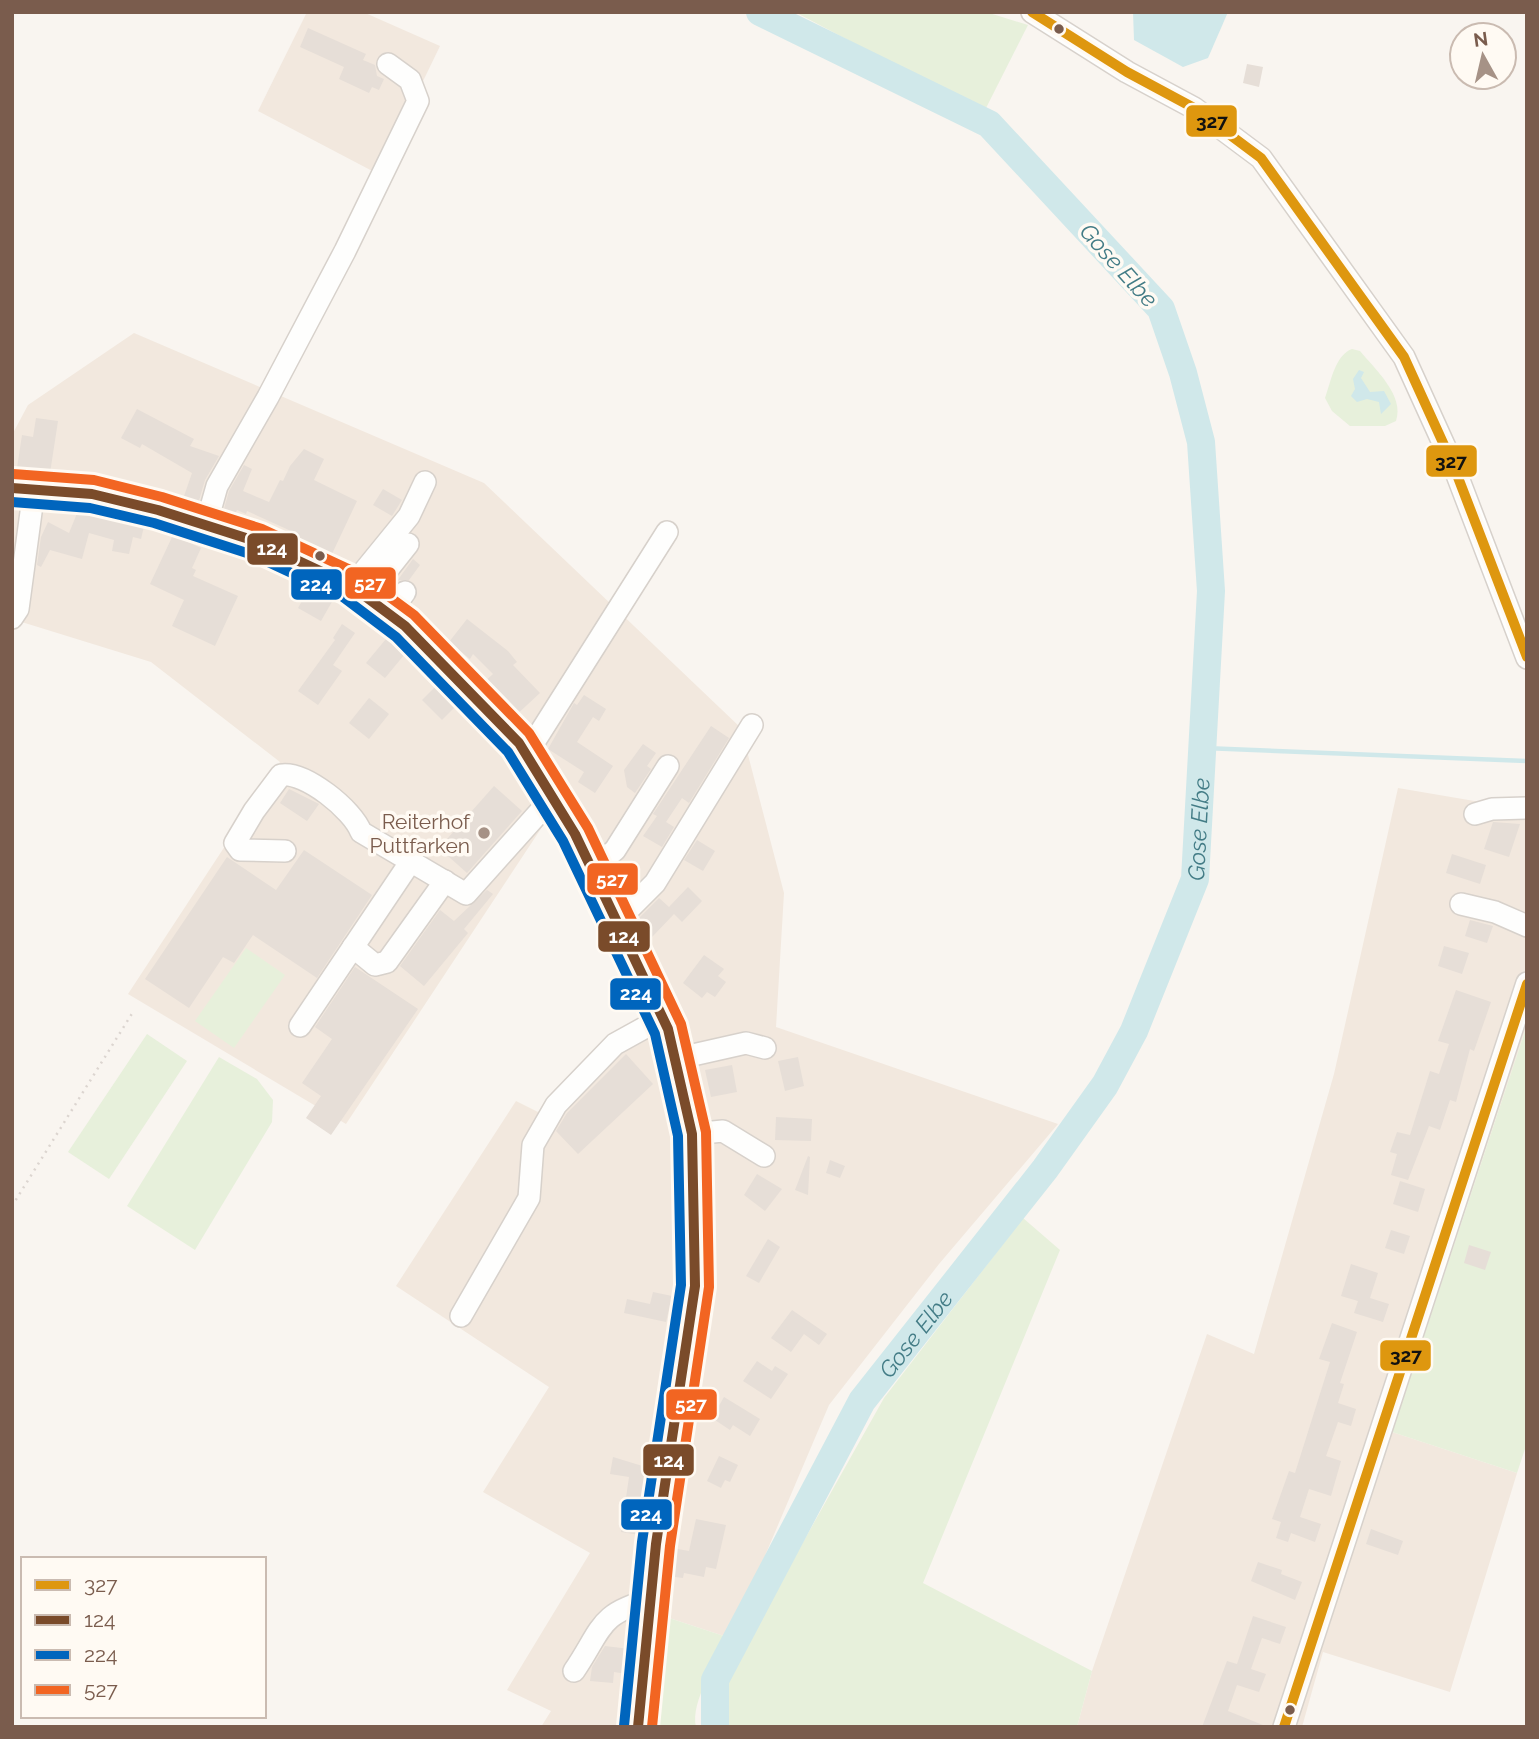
<svg xmlns="http://www.w3.org/2000/svg" width="1539" height="1739" viewBox="0 0 1539 1739" font-family="Raleway,sans-serif">
	<rect width="100%" height="100%" fill="#f9f5f0"/>
	<g fill="#f2e8de">
		<polygon points="307,12 363,12 440,46 378,174 258,111"/>
		<polygon points="134,333 484,483 741,728 784,893 776,1027 1058,1124 939,1264 829,1405 730,1638 645,1610 632,1727 541,1727 551,1711 507,1690 590,1553 483,1492 549,1387 396,1286 516,1101 538,1112 653,1026 550,815 346,1124 128,994 280,762 151,662 12,619 12,435 28,405"/>
		<polygon points="1398,788 1527,810 1527,1025 1392,1432 1517,1473 1450,1692 1323,1652 1302,1727 1077,1727 1092,1671 1207,1334 1254,1354 1334,1074"/>
	</g>
	<g fill="#e7f0db">
		<polygon points="795,12 986,12 1028,25 984,112"/>
		<path d="M1352 349 1360 351C1375 369 1405 396 1396 421L1385 426H1350L1332 411 1325 398C1331 382 1335 355 1352 349Z"/>
		<polygon points="246,948 285,975 234,1048 195,1021"/>
		<polygon points="1527,1025 1527,1443 1517,1473 1392,1432"/>
		<polygon points="147,1034 187,1061 109,1179 68,1152"/>
		<polygon points="219,1057 257,1079 273,1100 272,1122 195,1250 127,1206"/>
		<polygon points="1023,1218 1060,1250 923,1583 1092,1671 1077,1727 725,1727 724,1683 884,1398"/>
		<path d="M660 1615 730 1638C718 1660 690 1701 696 1727H648Z"/>
	</g>
	<g fill="#d0e8ea">
		<polygon points="1133,12 1228,12 1208,58 1183,67 1134,40"/>
		<polygon points="1359,370 1364,372 1361,378 1370,392 1384,391 1391,404 1381,414 1379,402 1367,399 1357,402 1351,396 1355,389 1353,379"/>
	</g>
	<g fill="none" stroke-linecap="round" stroke-linejoin="round">
		<polyline stroke="#d0e8ea" stroke-width="4.5" points="1204,748 1527,761"/>
		<path stroke="#d0e8ea" stroke-width="28" id="s1" d="M715 1727V1680L862 1401 1045 1169 1105 1085 1134 1031 1195 879 1211 591 1201 442 1183 373 1161 309 989 124 760 12"/>
	</g>
	<g fill="#e6ded7">
		<polygon points="308,28 366,54 363,60 375,65 377,76 384,79 379,90 372,87 369,93 339,79 344,67 300,47"/>
		<polygon points="1247,64 1263,67 1259,87 1243,83"/>
		<polygon points="137,409 194,439 190,446 219,456 205,480 198,504 183,499 192,473 142,444 140,448 121,438"/>
		<polygon points="36,418 58,421 50,473 17,468 22,435 33,437"/>
		<polygon points="304,449 324,459 314,480 357,501 331,556 289,536 291,531 247,511 246,514 237,510 235,514 224,509 229,491 244,465 252,469 243,491 269,502 280,480 283,481 290,466"/>
		<polygon points="383,489 402,500 392,516 373,505"/>
		<polygon points="78,511 118,522 119,516 145,522 141,539 133,537 129,554 112,551 114,540 89,533 82,559 50,550 41,567 37,565 41,537 48,522 69,533"/>
		<polygon points="173,535 201,548 192,568 196,570 193,576 238,596 215,646 172,626 184,600 150,584"/>
		<polygon points="413,559 420,565 409,580 399,580 387,595"/>
		<polygon points="313,582 337,593 321,621 298,608"/>
		<polygon points="467,619 508,651 517,662 513,665 540,693 513,718 481,685 493,674 473,654 470,659 449,642"/>
		<polygon points="342,624 355,633 333,665 342,671 318,705 298,691 335,640 333,638"/>
		<polygon points="391,633 409,649 385,678 366,663"/>
		<polygon points="437,685 457,705 442,720 422,700"/>
		<polygon points="584,695 606,709 599,721 593,717 577,742 613,766 595,793 578,782 584,772 548,749 574,703 577,705"/>
		<polygon points="369,698 389,714 369,739 349,723"/>
		<polygon points="711,726 729,738 689,803 682,798 666,822 674,827 662,847 643,836 657,816 653,814"/>
		<polygon points="643,744 656,753 647,766 651,769 635,793 627,787 624,770"/>
		<polygon points="494,786 522,811 467,873 439,848"/>
		<polygon points="289,789 319,804 307,821 280,803"/>
		<polygon points="1493,822 1520,824 1509,857 1484,849"/>
		<polygon points="697,840 715,851 703,871 684,860"/>
		<polygon points="304,850 372,895 317,978 253,935 234,963 223,957 189,1008 145,979 227,857 276,890"/>
		<polygon points="1452,854 1486,865 1480,884 1446,873"/>
		<polygon points="688,887 702,901 682,922 674,914 652,937 635,922 659,898 669,907"/>
		<polygon points="487,890 493,894 464,929 468,933 424,986 400,966 440,910 454,921"/>
		<polygon points="1470,920 1493,926 1487,943 1465,936"/>
		<polygon points="1444,946 1469,953 1462,974 1438,966"/>
		<polygon points="704,955 724,969 718,976 726,982 715,997 707,992 702,998 683,983"/>
		<polygon points="355,967 418,1009 331,1135 306,1118 321,1096 302,1083 332,1039 315,1027"/>
		<polygon points="1456,990 1491,1002 1474,1051 1470,1049 1456,1102 1450,1100 1440,1130 1429,1126 1408,1180 1391,1175 1397,1154 1390,1152 1397,1132 1410,1135 1430,1071 1439,1074 1449,1044 1438,1041"/>
		<polygon points="626,1054 653,1084 578,1154 556,1131 567,1113"/>
		<polygon points="798,1057 804,1086 785,1091 778,1061"/>
		<polygon points="732,1065 737,1092 711,1097 705,1070"/>
		<polygon points="776,1117 812,1119 811,1141 775,1140"/>
		<polygon points="808,1156 810,1157 808,1195 795,1190"/>
		<polygon points="830,1160 845,1166 840,1178 826,1173"/>
		<polygon points="757,1174 782,1189 765,1211 744,1195"/>
		<polygon points="1400,1181 1425,1189 1418,1212 1393,1204"/>
		<polygon points="1391,1230 1410,1236 1404,1254 1385,1248"/>
		<polygon points="768,1239 780,1247 759,1283 746,1276"/>
		<polygon points="1469,1245 1491,1252 1485,1270 1464,1263"/>
		<polygon points="1351,1264 1378,1273 1370,1298 1389,1304 1383,1322 1354,1313 1358,1301 1341,1296"/>
		<polygon points="653,1292 672,1296 666,1322 624,1313 627,1299 650,1304"/>
		<polygon points="792,1310 827,1334 819,1345 804,1334 791,1352 771,1338"/>
		<polygon points="1332,1323 1357,1332 1340,1383 1344,1384 1338,1403 1356,1409 1351,1426 1338,1422 1326,1456 1341,1461 1331,1496 1309,1489 1300,1517 1321,1524 1315,1542 1291,1533 1288,1542 1276,1538 1281,1522 1272,1519 1289,1471 1295,1473 1330,1362 1319,1359"/>
		<polygon points="757,1361 772,1371 775,1366 788,1374 771,1399 743,1381"/>
		<polygon points="724,1397 760,1419 750,1436 733,1425 730,1430 712,1418"/>
		<polygon points="719,1456 738,1465 730,1482 725,1480 721,1488 707,1481"/>
		<polygon points="613,1457 649,1468 640,1535 621,1532 629,1477 610,1474"/>
		<polygon points="696,1519 726,1525 716,1569 706,1567 704,1577 684,1573 683,1578 667,1576 672,1548 689,1551"/>
		<polygon points="1371,1529 1403,1541 1398,1555 1366,1544"/>
		<polygon points="1258,1562 1282,1570 1281,1574 1302,1582 1295,1600 1251,1581"/>
		<polygon points="1253,1616 1286,1627 1280,1644 1262,1638 1251,1669 1266,1674 1259,1692 1237,1685 1228,1711 1268,1727 1202,1727 1227,1661 1237,1664"/>
		<polygon points="605,1646 630,1649 627,1674 614,1672 613,1683 590,1681 592,1667"/>
	</g>
	<g fill="none" stroke-linecap="round" stroke-linejoin="round">
		<g stroke="#d7d1cb" stroke-width="24">
			<g id="minor">
				<polyline points="1032,12 1127,72 1194,108 1261,158 1404,357 1454,467 1527,658"/>
				<polyline points="12,488 92,494 158,510 258,542 350,585 405,626 519,743 575,834 668,1029 692,1134 695,1286 656,1544 638,1727"/>
				<polyline points="206,525 217,486 268,397 345,251 418,101 410,80 388,64"/>
				<polyline points="352,586 409,516 425,482"/>
				<polyline points="366,597 408,544"/>
				<polyline points="389,614 405,592"/>
				<polyline points="12,618 18,609 34,490"/>
				<polyline points="526,755 667,532"/>
				<polyline points="1475,814 1492,809 1527,808"/>
				<path d="M285 851 240 850 235 843 254 811 281 775C305 771 353 810 361 832L466 894 552 798"/>
				<polyline points="591,870 615,850 668,766"/>
				<polyline points="1461,904 1495,912 1527,926"/>
				<polyline points="615,923 655,883 752,725"/>
				<polyline points="353,947 375,965 387,962 445,881"/>
				<polyline points="300,1026 411,861"/>
				<polyline points="675,1059 746,1043 765,1048"/>
				<polyline points="692,1134 723,1131 764,1156"/>
				<polyline points="461,1316 529,1198 533,1145 556,1105 615,1044 662,1018"/>
				<path d="M574 1671C602 1630 598 1613 651 1600"/>
				<polyline points="1284,1727 1527,983"/>
			</g>
		</g>
		<polyline stroke="#dcd5d0" stroke-width="2.5" stroke-dasharray="2 5" stroke-linecap="butt" points="12,1206 133,1012"/>
		<use href="#minor" stroke="#fefefd" stroke-width="21"/>
		<g stroke="#fffaf3" stroke-width="16">
			<g id="bus-1">
				<polyline points="1032,12 1127,72 1194,108 1261,158 1404,357 1454,467 1527,657"/>
				<polyline points="1284,1727 1527,984"/>
			</g>
		</g>
		<g stroke="#fffaf3" stroke-width="16">
			<polyline id="bus-2" points="12,488 92,494 158,510 258,542 350,585 405,626 519,743 575,834 668,1029 692,1134 695,1286 656,1544 638,1727"/>
		</g>
		<g stroke="#fffaf3" stroke-width="16">
			<polyline id="bus-3" points="12,502 90,508 154,523 253,555 343,597 396,637 508,752 563,841 655,1034 678,1136 681,1285 642,1542 624,1726"/>
		</g>
		<g stroke="#fffaf3" stroke-width="16">
			<polyline id="bus-4" points="13,474 94,480 162,497 262,529 357,573 414,615 529,733 588,828 681,1024 706,1132 709,1287 670,1546 652,1727"/>
		</g>
		<use href="#bus-1" stroke="#de970f" stroke-width="10"/>
		<use href="#bus-2" stroke="#7a4b2a" stroke-width="10"/>
		<use href="#bus-3" stroke="#0065bd" stroke-width="10"/>
		<use href="#bus-4" stroke="#f26522" stroke-width="10"/>
	</g>
	<g fill="#7a5c4d" stroke="#fffaf3" stroke-width="2.5">
		<circle cx="1059" cy="29" r="6"/>
		<circle cx="320" cy="556" r="6"/>
		<circle cx="1290" cy="1710" r="6"/>
	</g>
	<circle fill="#a69286" stroke="#fffaf3" stroke-width="2.5" cx="484" cy="833" r="7"/>
	<g text-anchor="middle" dominant-baseline="central" stroke-width="7" stroke-linejoin="round" paint-order="stroke">
		<g font-size="21" fill="#7a5c4d" stroke="#fffaf3" text-anchor="end">
			<text x="470" y="821">Reiterhof<tspan x="470" dy="24">Puttfarken</tspan></text>
		</g>
		<g font-size="23" font-style="italic" fill="#437c86" stroke="#fffaf3">
			<text transform="translate(1119 265) rotate(48)">Gose Elbe</text>
			<text stroke="none"><textPath href="#s1" startOffset="1036">Gose Elbe</textPath></text>
			<text stroke="none"><textPath href="#s1" startOffset="448">Gose Elbe</textPath></text>
		</g>
	</g>
	<g stroke="#fffaf3" stroke-width="2.5">
		<rect x="1185" y="104" width="53" height="34" rx="7" fill="#de970f"/>
		<rect x="1425" y="444" width="53" height="34" rx="7" fill="#de970f"/>
		<rect x="246" y="532" width="53" height="34" rx="7" fill="#7a4b2a"/>
		<rect x="344" y="566" width="53" height="34" rx="7" fill="#f26522"/>
		<rect x="290" y="568" width="53" height="33" rx="7" fill="#0065bd"/>
		<rect x="586" y="862" width="53" height="34" rx="7" fill="#f26522"/>
		<rect x="597" y="920" width="54" height="33" rx="7" fill="#7a4b2a"/>
		<rect x="609" y="977" width="53" height="34" rx="7" fill="#0065bd"/>
		<rect x="1379" y="1339" width="53" height="33" rx="7" fill="#de970f"/>
		<rect x="665" y="1388" width="53" height="33" rx="7" fill="#f26522"/>
		<rect x="642" y="1443" width="53" height="34" rx="7" fill="#7a4b2a"/>
		<rect x="620" y="1498" width="53" height="33" rx="7" fill="#0065bd"/>
	</g>
	<g font-size="19" text-anchor="middle" font-weight="bold" fill="#fff">
		<text x="272" y="555">124</text>
		<text x="370" y="590">527</text>
		<text x="316" y="591">224</text>
		<text x="612" y="886">527</text>
		<text x="624" y="943">124</text>
		<text x="636" y="1000">224</text>
		<text x="691" y="1411">527</text>
		<text x="669" y="1467">124</text>
		<text x="646" y="1521">224</text>
	</g>
	<g font-size="19" text-anchor="middle" font-weight="bold" fill="#111">
		<text x="1212" y="128">327</text>
		<text x="1451" y="468">327</text>
		<text x="1406" y="1362">327</text>
	</g>
	<rect width="1539" height="1739" fill="none" stroke="#7a5c4d" stroke-width="28"/>
	<rect x="21" y="1557" width="245" height="161" fill="#fffaf3" stroke="#cabbb1" stroke-width="2"/>
	<rect x="35" y="1580" width="35" height="10" fill="#de970f" stroke="#cabbb1" stroke-width="2"/>
	<text x="84" y="1592" font-size="21" fill="#7a5c4d">327</text>
	<rect x="35" y="1615" width="35" height="10" fill="#7a4b2a" stroke="#cabbb1" stroke-width="2"/>
	<text x="84" y="1627" font-size="21" fill="#7a5c4d">124</text>
	<rect x="35" y="1650" width="35" height="10" fill="#0065bd" stroke="#cabbb1" stroke-width="2"/>
	<text x="84" y="1662" font-size="21" fill="#7a5c4d">224</text>
	<rect x="35" y="1685" width="35" height="10" fill="#f26522" stroke="#cabbb1" stroke-width="2"/>
	<text x="84" y="1697" font-size="21" fill="#7a5c4d">527</text>
	<g transform="translate(1483 56) rotate(352)"><circle r="33" fill="#fffaf3" stroke="#cabbb1" stroke-width="2"/>
	<path d="M0-5L12 26L0 18L-12 26Z" fill="#a69286"/>
	<text y="-10" font-size="19" font-weight="bold" text-anchor="middle" fill="#7a5c4d">N</text>
	</g>
</svg>
